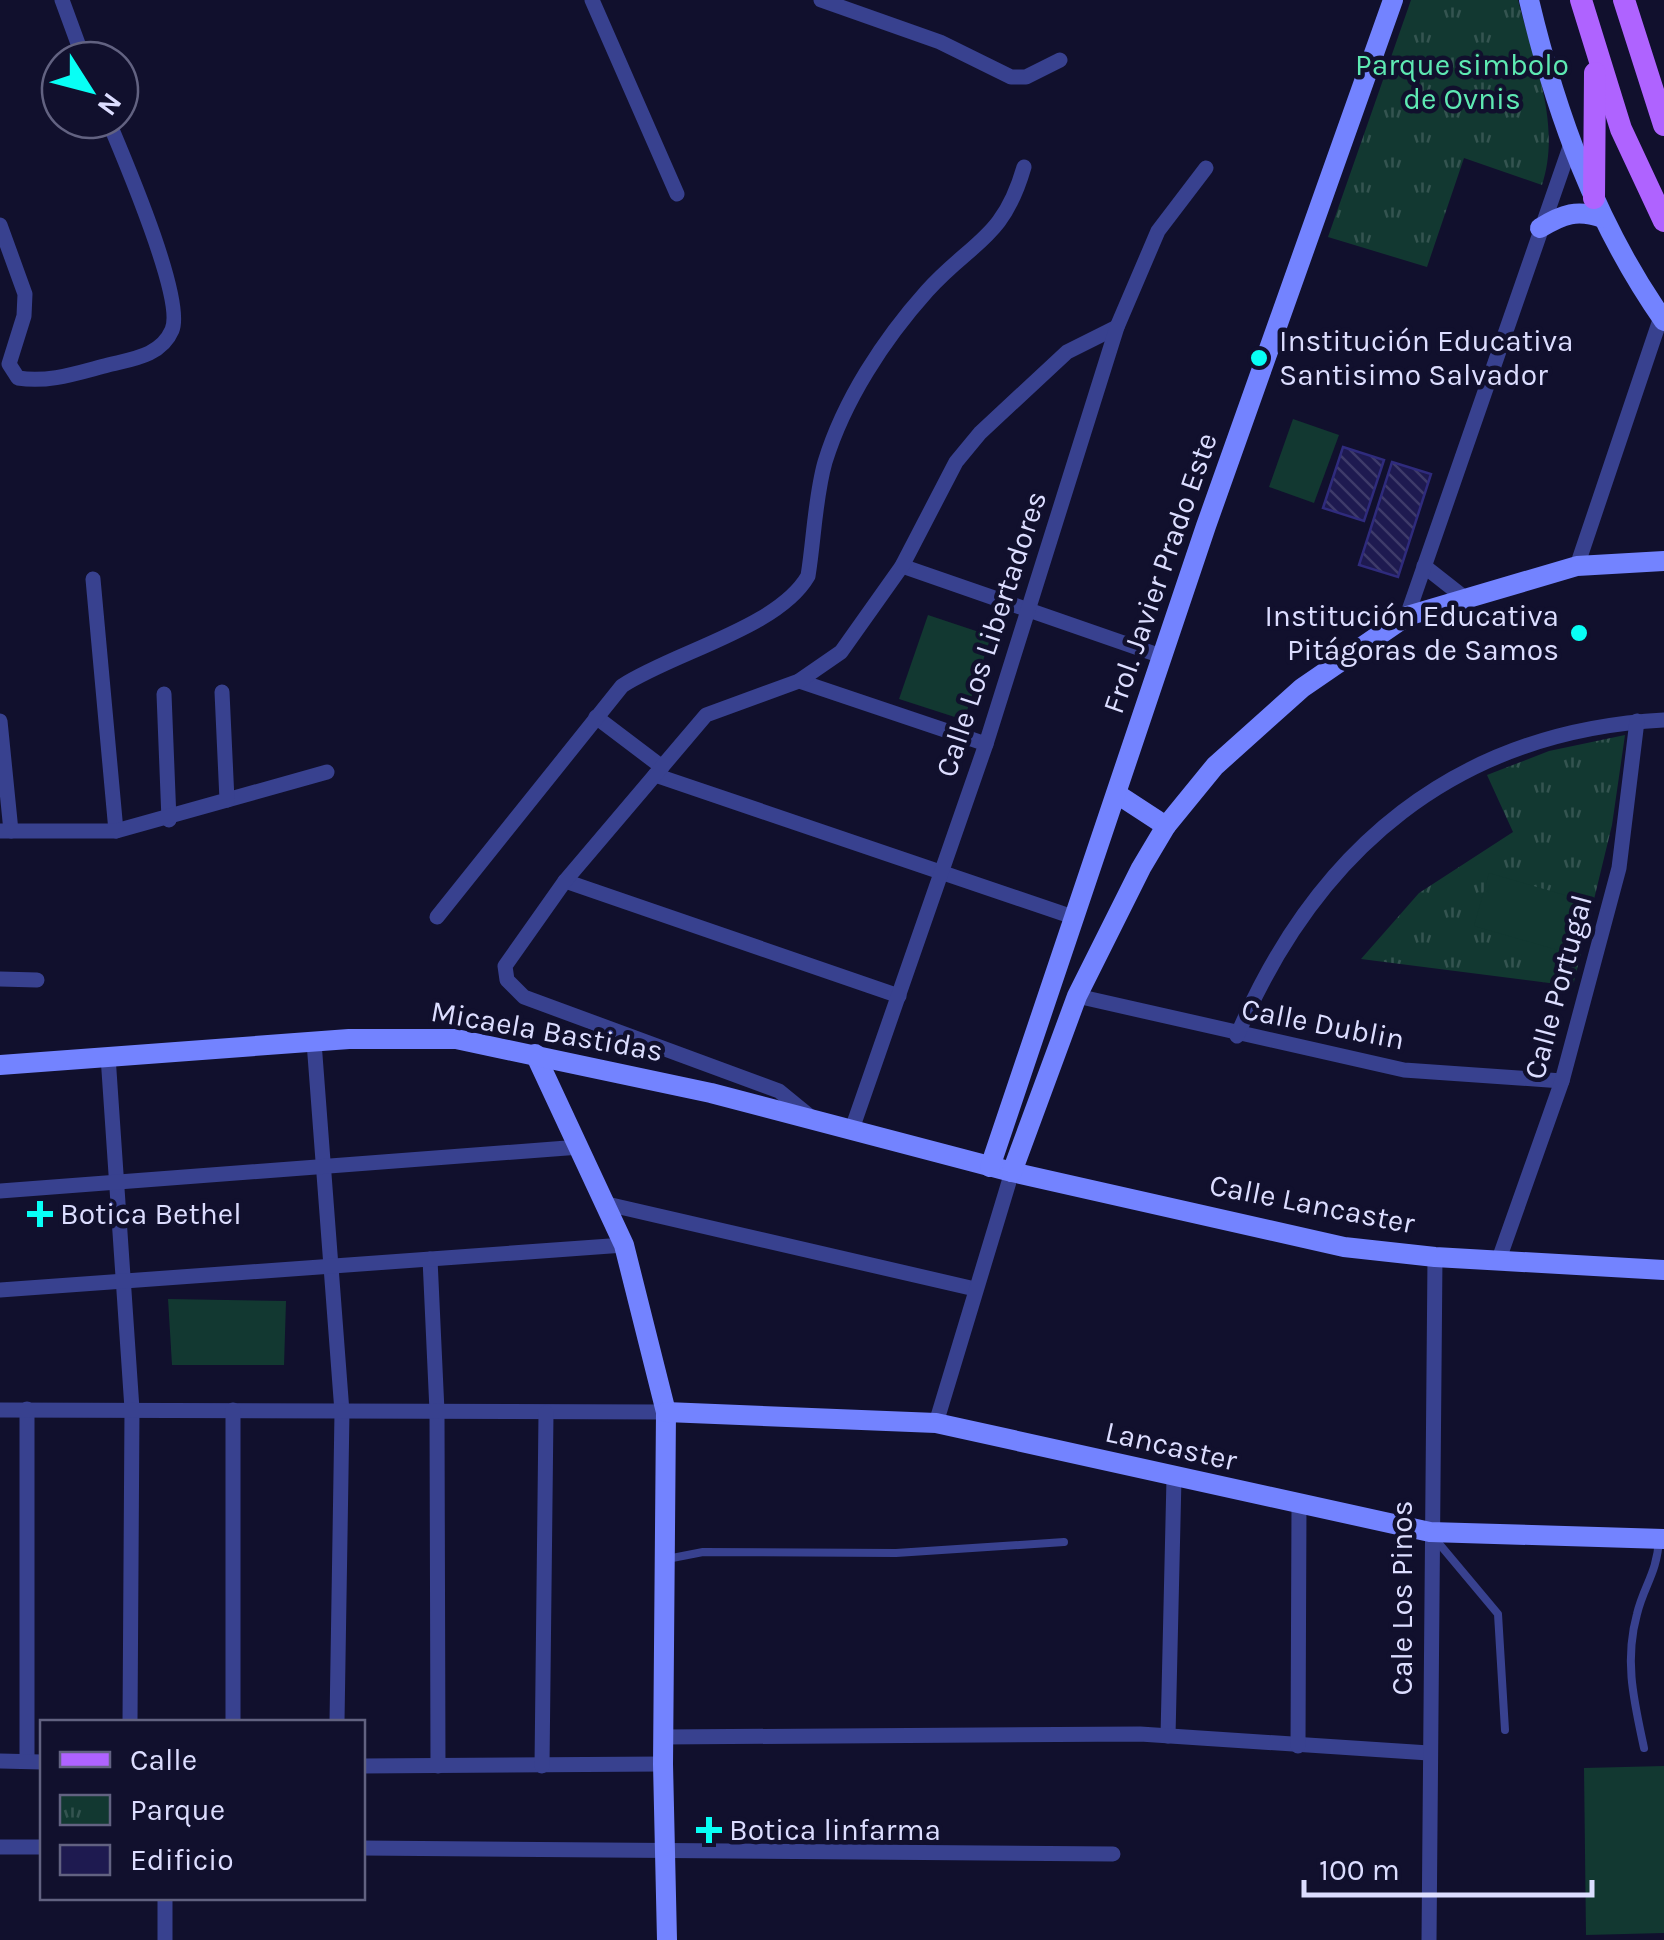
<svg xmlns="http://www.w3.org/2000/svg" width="1664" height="1940" viewBox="0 0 1664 1940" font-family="Karla,sans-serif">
	<defs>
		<pattern id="park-tufts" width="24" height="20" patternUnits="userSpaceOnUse" patternTransform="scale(2.5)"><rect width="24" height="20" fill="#123831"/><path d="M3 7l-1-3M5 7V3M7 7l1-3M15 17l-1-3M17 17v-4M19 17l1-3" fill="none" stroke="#345450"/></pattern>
		<pattern id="building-back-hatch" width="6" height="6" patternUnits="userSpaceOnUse" patternTransform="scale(2.5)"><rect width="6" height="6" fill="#1e1a50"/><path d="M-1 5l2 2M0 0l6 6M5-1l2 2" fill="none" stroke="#3e3b6a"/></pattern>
	</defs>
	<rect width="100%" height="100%" fill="#11102d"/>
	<g fill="url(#park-tufts)">
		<path d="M1411 0H1518C1533 60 1562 124 1542 185L1464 158 1427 267 1328 237Z"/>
		<polygon points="1625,735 1612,825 1573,986 1361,959 1419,893 1513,832 1487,775 1549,751"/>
	</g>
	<g fill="#123831">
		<polygon points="1293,419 1339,435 1314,503 1269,487"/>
		<polygon points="928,615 991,636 964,720 899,699"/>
		<polygon points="1489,873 1582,900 1568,953 1474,926"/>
		<polygon points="168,1299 286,1301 284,1365 172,1365"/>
		<polygon points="1664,1766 1664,1933 1586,1935 1584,1768"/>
	</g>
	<g fill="url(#building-back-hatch)" stroke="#2f2b7d" stroke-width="2.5">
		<polygon points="1343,447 1384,460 1364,521 1323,508"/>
		<polygon points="1392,462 1431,474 1398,577 1359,565"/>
	</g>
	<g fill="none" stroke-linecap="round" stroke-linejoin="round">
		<g stroke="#38418f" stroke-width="8">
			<polyline points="1436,1540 1498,1614 1505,1730"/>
			<polyline points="667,1559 703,1552 896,1553 1064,1542"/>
			<path d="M1644 1748C1634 1701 1624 1661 1637 1614 1644 1585 1657 1574 1659 1539"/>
		</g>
		<g stroke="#38418f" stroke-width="15">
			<polyline points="62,0 84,60"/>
			<polyline points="592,0 677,194"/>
			<polyline points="821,0 940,42 1011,77 1026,77 1060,60"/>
			<path d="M0 225 25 294 24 316 9 364 18 378C49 383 77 373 108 365 132 359 161 356 172 330 185 299 123 156 108 120"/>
			<polyline points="902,566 1164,657"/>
			<polyline points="1424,566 1466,599"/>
			<polyline points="1577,566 1661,317"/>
			<polyline points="93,579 116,831"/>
			<polyline points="1407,616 1571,144"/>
			<polyline points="799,681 986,744"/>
			<polyline points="164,694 169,820"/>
			<polyline points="596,717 662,767"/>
			<polyline points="0,721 11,831"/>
			<polyline points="655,775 1076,918"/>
			<polyline points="227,800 327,772"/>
			<polyline points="0,831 116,831 227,800 222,692"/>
			<polyline points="565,881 899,996"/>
			<path d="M437 917 622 686C674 652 778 628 808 576 814 539 815 497 825 462 844 400 884 339 927 291 972 241 1003 240 1024 167"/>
			<polyline points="0,979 37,980"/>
			<polyline points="1077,996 1404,1070 1562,1081"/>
			<path d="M1237 1036C1316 849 1456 731 1664 720"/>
			<polyline points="314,1042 342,1412 337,1722"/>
			<polyline points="108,1056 132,1409 130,1722"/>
			<polyline points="812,1118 779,1091 524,997 507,980 505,966 565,881 706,715 799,681 841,652 902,566 956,462 980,433 1067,352 1117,327"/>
			<polyline points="852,1129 986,744 1117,327 1158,231 1206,168"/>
			<polyline points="0,1191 580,1147"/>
			<polyline points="607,1204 975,1289"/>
			<polyline points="430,1259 437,1411 438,1766"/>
			<polyline points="1499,1259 1562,1081 1619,868 1637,721"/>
			<polyline points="0,1290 624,1245"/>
			<polyline points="27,1409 27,1761"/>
			<polyline points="0,1410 666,1412"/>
			<polyline points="233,1410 233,1722"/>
			<polyline points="936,1423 1012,1172"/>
			<polyline points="1168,1736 1174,1478"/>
			<polyline points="663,1737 1140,1734 1429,1753"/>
			<polyline points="1298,1746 1299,1506"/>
			<polyline points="0,1761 42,1762"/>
			<polyline points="362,1766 663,1764"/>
			<polyline points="542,1766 546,1413"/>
			<polyline points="0,1847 42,1847"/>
			<polyline points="362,1848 1113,1854"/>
			<polyline points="165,1940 165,1898"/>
			<polyline points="1429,1940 1435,1257"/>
		</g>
		<g stroke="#7383ff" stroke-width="20">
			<path d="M1529 0C1556 114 1596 224 1664 321"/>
			<path d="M1540 228C1563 214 1577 209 1603 218"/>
			<polyline points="1117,794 1166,826"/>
			<polyline points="535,1054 624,1245 666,1412 663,1764 667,1940"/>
			<polyline points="0,1065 349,1039 456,1039 711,1093 1012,1172 1344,1247 1435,1257 1664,1270"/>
			<polyline points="990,1167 1206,526 1393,0"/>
			<polyline points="1012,1172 1077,996 1141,868 1166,826 1215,766 1302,688 1407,616 1577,566 1664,561"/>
			<polyline points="666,1412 936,1423 1430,1532 1664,1539"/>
		</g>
		<g stroke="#af63ff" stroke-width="22">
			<polyline points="1581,0 1621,129 1664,221"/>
			<polyline points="1624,0 1664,125"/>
			<polyline points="1594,198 1595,73"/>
		</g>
	</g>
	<g fill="#08fff5" stroke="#11102d" stroke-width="4">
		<circle cx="1259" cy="358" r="10"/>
		<circle cx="1579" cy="633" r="10"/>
		<path d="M35 1199h10v10h10v10h-10v10h-10v-10h-10v-10h10z"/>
		<path d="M704 1815h10v10h10v10h-10v10h-10v-10h-10v-10h10z"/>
	</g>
	<g text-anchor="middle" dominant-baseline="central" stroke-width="9" stroke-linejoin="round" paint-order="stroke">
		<g font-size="30" fill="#5ee9b3" stroke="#11102d">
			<text x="1462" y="65">Parque simbolo<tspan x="1462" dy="34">de Ovnis</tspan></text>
		</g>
		<g font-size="30" fill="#dcddff" stroke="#11102d" text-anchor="start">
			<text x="1279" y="341">Institución Educativa<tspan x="1279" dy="34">Santisimo Salvador</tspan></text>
			<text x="1559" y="616" text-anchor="end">Institución Educativa<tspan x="1559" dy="34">Pitágoras de Samos</tspan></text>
			<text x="60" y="1214">Botica Bethel</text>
			<text x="729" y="1830">Botica linfarma</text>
		</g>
		<g font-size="30" fill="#dcddff" stroke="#11102d">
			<text transform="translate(1160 573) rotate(-71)">Frol. Javier Prado Este</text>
			<text transform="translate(991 634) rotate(-72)">Calle Los Libertadores</text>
			<text transform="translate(1558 987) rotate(-75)">Calle Portugal</text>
			<text transform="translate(1323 1024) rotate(11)">Calle Dublin</text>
			<text transform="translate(547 1031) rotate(10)">Micaela Bastidas</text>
			<text transform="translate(1312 1204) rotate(11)">Calle Lancaster</text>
			<text transform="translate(1171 1446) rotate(13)">Lancaster</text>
			<text transform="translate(1402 1598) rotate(-90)">Cale Los Pinos</text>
		</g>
	</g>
	<rect x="40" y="1720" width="325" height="180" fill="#11102d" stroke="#626281" stroke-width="2.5"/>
	<rect x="60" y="1752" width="50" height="15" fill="#af63ff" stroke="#626281" stroke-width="2.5"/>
	<text x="130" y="1770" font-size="30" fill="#dcddff">Calle</text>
	<rect x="60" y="1795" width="50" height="30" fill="url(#park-tufts)" stroke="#626281" stroke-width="2.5"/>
	<text x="130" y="1820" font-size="30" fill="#dcddff">Parque</text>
	<rect x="60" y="1845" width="50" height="30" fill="#1e1a50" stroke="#626281" stroke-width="2.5"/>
	<text x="130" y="1870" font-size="30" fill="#dcddff">Edificio</text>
	<g transform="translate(90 90) rotate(126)"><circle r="48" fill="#11102d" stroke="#626281" stroke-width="2.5"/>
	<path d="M0-8L18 38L0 25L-18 38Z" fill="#08fff5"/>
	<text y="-15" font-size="28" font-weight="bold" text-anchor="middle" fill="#dcddff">N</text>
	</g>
	<path d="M1304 1880v15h288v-15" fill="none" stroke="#dcddff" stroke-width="5"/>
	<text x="1319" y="1880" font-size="30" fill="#dcddff" stroke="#11102d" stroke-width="8" paint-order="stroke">100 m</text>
</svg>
